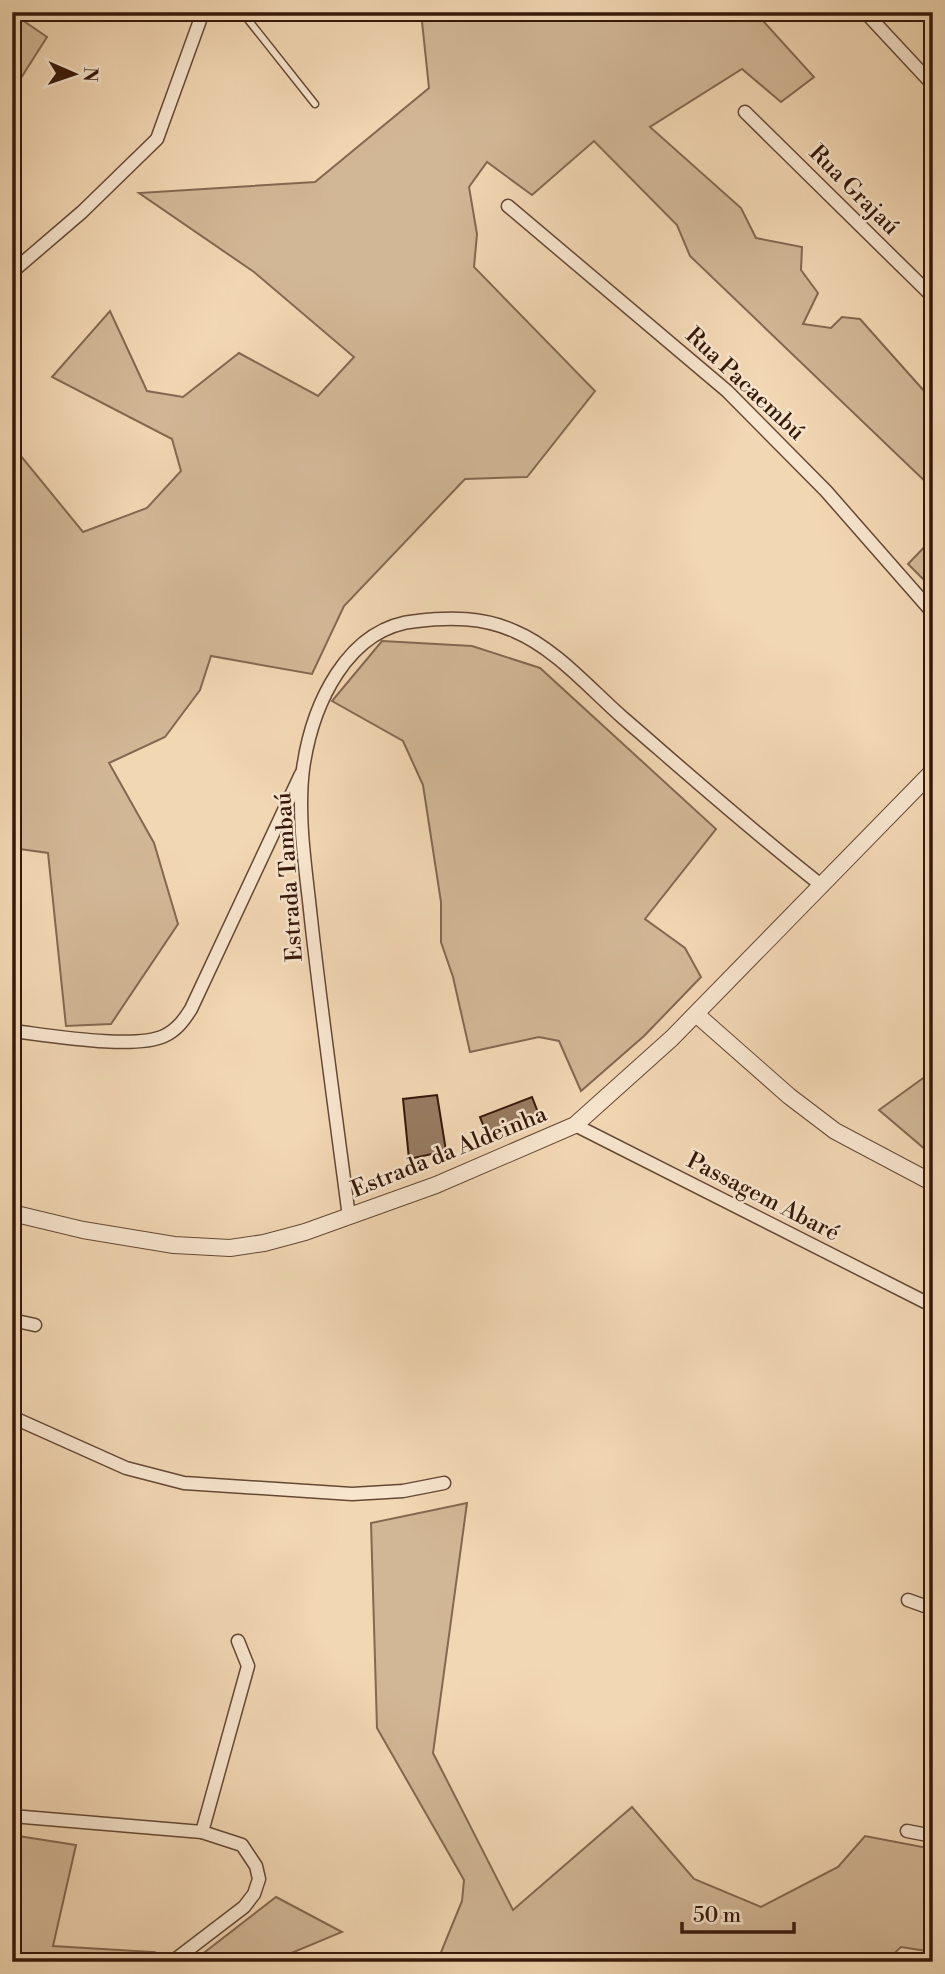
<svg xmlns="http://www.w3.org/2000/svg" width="945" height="1974" viewBox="0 0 945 1974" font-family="'Libre Bodoni',serif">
	<rect width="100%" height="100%" fill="#f2d7b3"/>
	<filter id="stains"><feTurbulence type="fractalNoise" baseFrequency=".00286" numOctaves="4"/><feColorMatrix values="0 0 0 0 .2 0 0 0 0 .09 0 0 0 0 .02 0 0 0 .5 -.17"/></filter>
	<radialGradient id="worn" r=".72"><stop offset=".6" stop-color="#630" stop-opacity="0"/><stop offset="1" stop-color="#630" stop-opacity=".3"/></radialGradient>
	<g fill="#d2b796" stroke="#846850" stroke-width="2">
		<polygon points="421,12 755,12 814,77 781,102 742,69 650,127 741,208 756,238 802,247 801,270 818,293 803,324 831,328 842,317 860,319 933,401 933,489 690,256 677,225 594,141 532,195 487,162 469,187 477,234 474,267 595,391 527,477 465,479 344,606 312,674 211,656 200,690 165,737 109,763 154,843 178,924 111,1024 66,1026 48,853 12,848 12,445 83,532 147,508 181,471 172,439 52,377 110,311 147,391 183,397 239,353 318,396 354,357 254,272 139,193 315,182 429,88"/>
		<polygon points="12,13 47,37 12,92"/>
		<polygon points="933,538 933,589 908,564"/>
		<polygon points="382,641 472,646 540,668 716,829 645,919 685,948 701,977 644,1036 581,1091 559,1041 539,1037 470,1052 453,977 441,942 441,902 423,785 403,741 332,701"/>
		<polygon points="933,1071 933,1156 879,1110"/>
		<polygon points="467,1503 433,1753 513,1910 632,1807 694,1879 761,1907 838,1867 865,1836 933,1849 933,1952 901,1947 885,1962 437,1962 462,1901 464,1880 377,1728 371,1523"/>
		<polygon points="12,1835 76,1845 53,1946 154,1952 144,1962 12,1962"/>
		<polygon points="276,1897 342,1932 270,1962 192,1962"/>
	</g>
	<g fill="#987b62" stroke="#36180a" stroke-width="2">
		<polygon points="437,1095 446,1151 409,1159 403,1099"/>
		<polygon points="532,1097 539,1115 487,1135 480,1117"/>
	</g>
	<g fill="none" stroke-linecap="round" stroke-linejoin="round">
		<g stroke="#654834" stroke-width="9">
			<polyline id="service" points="242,12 315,104"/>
		</g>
		<g stroke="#654834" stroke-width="15">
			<g id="minor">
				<polyline points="865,12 933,85"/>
				<polyline points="745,112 933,297"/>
				<polyline points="508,206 727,391 826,491 933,613"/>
				<polyline points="12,272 82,212 157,139 203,12"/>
				<path d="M12 1031C48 1035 133 1050 164 1036 177 1030 184 1020 191 1009L301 774"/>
				<polyline points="575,1125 933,1306"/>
				<path d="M349 1217C336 1117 322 1018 311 919 306 870 297 818 303 769 312 705 347 627 417 621 450 617 483 617 514 631 555 648 589 688 622 717 688 774 752 831 821 885"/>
				<polyline points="12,1320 35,1325"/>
				<polyline points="12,1417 126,1468 184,1483 352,1494 403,1491 444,1483"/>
				<polyline points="908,1600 933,1609"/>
				<polyline points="12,1816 202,1832 242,1845 256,1866 259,1879 254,1894 244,1907 172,1962"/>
				<polyline points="907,1831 933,1836"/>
				<polyline points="202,1832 248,1666 238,1641"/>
			</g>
		</g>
		<g stroke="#654834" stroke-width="18">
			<g id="tertiary">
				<polyline points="696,1014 789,1096 835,1131 933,1183"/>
				<polyline points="12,1213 83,1230 174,1245 230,1248 264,1243 305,1232 436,1185 575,1125 672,1038 933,771"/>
			</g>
		</g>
		<use href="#service" stroke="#f7e5ce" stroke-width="6"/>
		<use href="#minor" stroke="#f7e5ce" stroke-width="12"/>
		<use href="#tertiary" stroke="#f7e5ce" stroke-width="16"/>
	</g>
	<g text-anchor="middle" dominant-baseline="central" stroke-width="5" stroke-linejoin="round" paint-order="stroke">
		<g font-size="23" fill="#36180a" stroke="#f7e5ce">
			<text transform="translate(854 190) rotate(45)">Rua Grajaú</text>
			<text transform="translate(745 384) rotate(43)">Rua Pacaembú</text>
			<text transform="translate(289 877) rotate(-94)">Estrada Tambaú</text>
			<text transform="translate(449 1152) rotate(-22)">Estrada da Aldeinha</text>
			<text transform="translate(763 1197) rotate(27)">Passagem Abaré</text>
		</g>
	</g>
	<rect width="945" height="1974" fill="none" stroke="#f2d7b3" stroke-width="42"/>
	<rect x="14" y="14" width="917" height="1946" fill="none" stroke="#36180a" stroke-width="3.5"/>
	<rect x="21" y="21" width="903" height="1932" fill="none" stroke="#36180a" stroke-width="2"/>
	<g transform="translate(74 74) rotate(92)" stroke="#f7e5ce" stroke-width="5" paint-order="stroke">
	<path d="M0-5L12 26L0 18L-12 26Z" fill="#36180a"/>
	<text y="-10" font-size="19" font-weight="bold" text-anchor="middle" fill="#36180a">N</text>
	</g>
	<path d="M682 1922v10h112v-10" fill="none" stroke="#36180a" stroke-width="3.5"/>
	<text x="693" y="1922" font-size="21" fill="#36180a" stroke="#f7e5ce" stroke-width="5" paint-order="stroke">50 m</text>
	<rect width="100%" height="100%" filter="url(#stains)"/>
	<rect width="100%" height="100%" fill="url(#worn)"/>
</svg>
